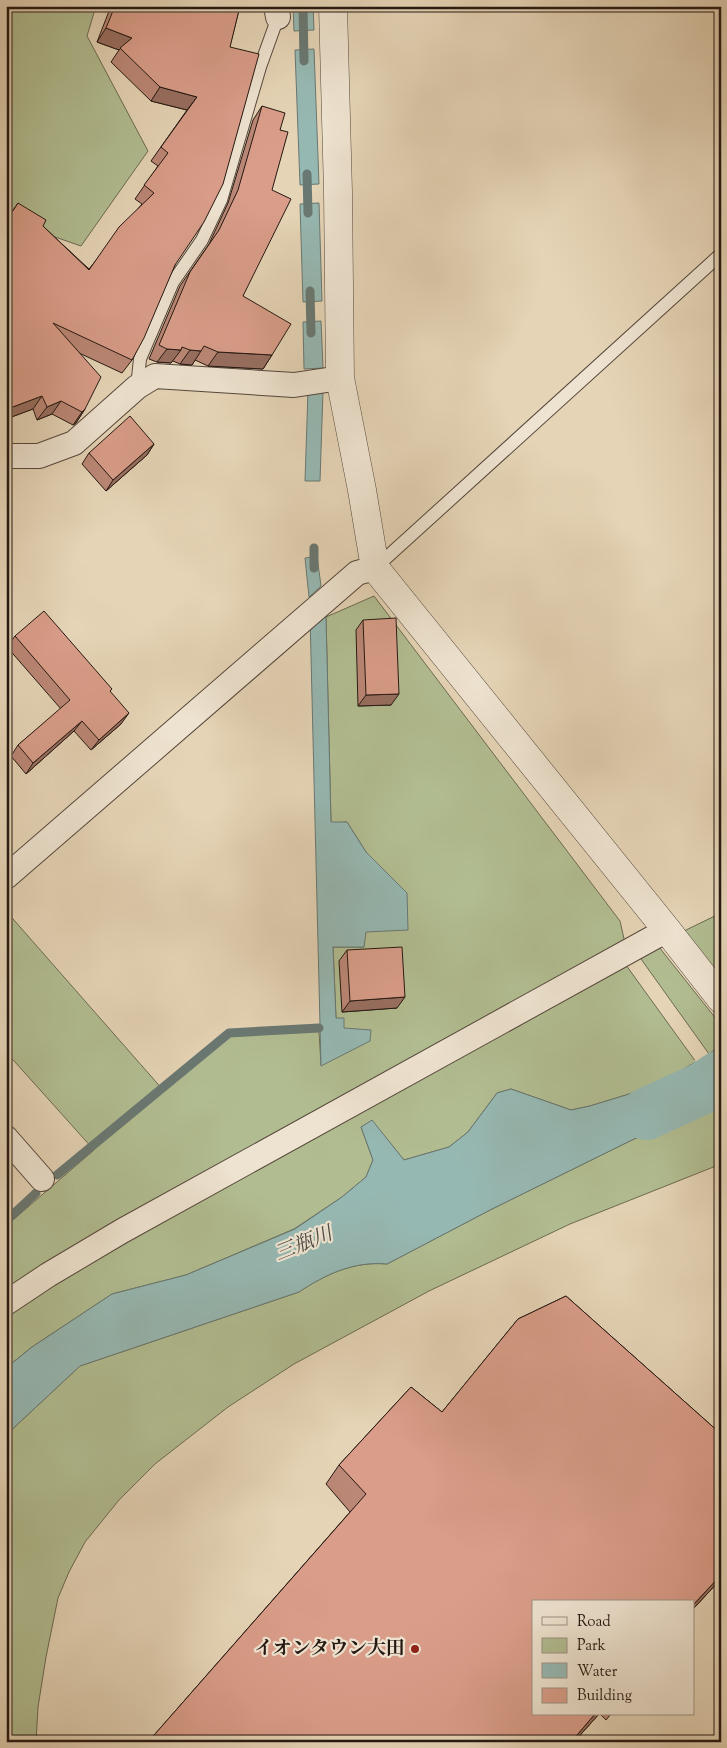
<svg xmlns="http://www.w3.org/2000/svg" width="727" height="1748" viewBox="0 0 727 1748" font-family="'Sorts Mill Goudy','Noto Serif JP',serif">
	<rect width="100%" height="100%" fill="#e5d4b6"/>
	<filter id="stains"><feTurbulence type="fractalNoise" baseFrequency=".004" numOctaves="4"/><feColorMatrix values="0 0 0 0 .2 0 0 0 0 .09 0 0 0 0 .02 0 0 0 .5 -.17"/></filter>
	<radialGradient id="worn" r=".72"><stop offset=".6" stop-color="#630" stop-opacity="0"/><stop offset="1" stop-color="#630" stop-opacity=".3"/></radialGradient>
	<g fill="#b1bd91" stroke="#6b6a52">
		<polygon points="6,6 96,6 87,36 148,151 81,246 6,220"/>
		<polygon points="374,596 620,921 625,943 6,1293 6,1226 94,1150 6,1052 6,911 164,1091 230,1035 319,1031 321,1065 344,1028 336,1018 333,947 364,947 365,932 407,893 366,852 347,822 331,823 326,617"/>
		<polygon points="721,913 721,978 684,931"/>
		<polygon points="655,942 721,1025 721,1045 709,1054 636,952"/>
		<polygon points="623,961 696,1062 652,1087 590,1106 571,1110 511,1089 497,1093 468,1132 449,1147 404,1160 372,1121 361,1127 373,1160 366,1177 342,1197 294,1229 186,1275 112,1294 32,1347 6,1368 6,1317 39,1292 135,1229"/>
		<path d="M721 1102V1164L570 1224 429 1291 294 1364 228 1407 155 1464 119 1500 85 1542 69 1572 58 1598 46 1657 38 1707 36 1742H6V1435L80 1366 299 1292C326 1274 354 1261 387 1264L492 1209 634 1139Z"/>
	</g>
	<g fill="#96b8b2" stroke="#697872">
		<polygon points="293,6 313,6 314,30 294,31"/>
		<polygon points="314,49 319,184 300,185 295,50"/>
		<polygon points="319,203 322,301 303,302 300,204"/>
		<polygon points="321,321 323,368 304,369 303,322"/>
		<polygon points="308,391 323,392 320,481 305,481"/>
		<polygon points="317,556 321,586 309,597 305,558"/>
		<polygon points="310,615 326,617 331,822 347,822 366,852 407,893 408,930 366,932 364,947 333,947 336,1018 344,1018 344,1028 371,1030 370,1041 321,1066"/>
		<polygon points="721,1045 721,1071 709,1054"/>
		<path d="M696 1062 721 1098V1102L634 1139 492 1209 387 1264C354 1261 326 1274 299 1292L80 1366 6 1435V1368L32 1347 112 1294 186 1275 295 1229 342 1197 366 1177 373 1160 361 1127 372 1120 404 1160 449 1147 468 1132 497 1093 511 1089 571 1110 590 1106 652 1087Z"/>
	</g>
	<polygon fill="#e5d4b6" points="694,1060 698,1061 721,1093 721,1098"/>
	<g fill="none" stroke-linecap="round" stroke-linejoin="round">
		<g stroke="#697872" stroke-width="9">
			<polyline points="303,6 304,61"/>
			<polyline points="307,174 308,213"/>
			<polyline points="310,291 311,333"/>
			<polyline points="314,548 314,568"/>
			<polyline points="57,1175 229,1033 319,1028"/>
			<polyline points="6,1221 36,1193"/>
		</g>
		<polyline stroke="#96b8b2" stroke-width="52" points="646,1114 703,1088 721,1076"/>
		<g stroke="#55473b" stroke-width="14">
			<g id="service">
				<polyline points="137,387 140,359 173,282 202,240 221,200 260,67 278,17"/>
				<polyline points="375,568 721,254"/>
			</g>
		</g>
		<g stroke="#55473b" stroke-width="26">
			<g id="minor">
				<polyline points="276,6 278,17"/>
				<polyline points="6,456 39,456 74,443 137,387 155,376 294,385 340,378"/>
				<polyline points="6,877 357,573 375,568"/>
				<polyline points="6,1138 42,1179"/>
				<polyline points="6,1303 48,1275 122,1231 667,930"/>
			</g>
		</g>
		<g stroke="#55473b" stroke-width="29">
			<polyline id="tertiary" points="333,6 338,192 340,378 362,490 375,568 667,930 721,999"/>
		</g>
		<use href="#service" stroke="#eee3d0" stroke-width="12"/>
		<use href="#minor" stroke="#eee3d0" stroke-width="24"/>
		<use href="#tertiary" stroke="#eee3d0" stroke-width="28"/>
	</g>
	<g fill="#bb8776" stroke="#251812">
		<polygon points="111,6 240,6 175,265 132,360 122,373 79,353 85,409 76,423 73,425 52,414 37,420 33,409 6,419 6,220 18,203 89,269 142,204 135,199 158,166 151,161 187,110 151,101 111,62 119,50 97,42"/>
		<polygon points="262,106 280,130 243,296 272,355 263,369 208,366 195,360 192,365 180,364 173,361 171,363 157,362 149,359 180,286 209,244 228,203 253,120"/>
		<polygon points="154,444 147,455 106,491 82,464 89,453"/>
		<polygon points="363,620 391,705 358,706 356,630"/>
		<polygon points="15,636 110,692 121,724 91,750 74,731 26,774 11,756 18,745 61,709 7,647"/>
		<polygon points="347,950 397,1008 342,1012 339,961"/>
		<polygon points="566,1296 721,1434 721,1579 693,1609 693,1602 533,1602 533,1714 599,1714 574,1742 148,1742 350,1512 326,1484 339,1465 411,1387 442,1412 518,1319"/>
		<polygon points="600,1714 611,1714 606,1720"/>
	</g>
	<g fill="#986e60" stroke="#251812">
		<polygon points="106,28 132,38 119,50 97,42"/>
		<polygon points="160,87 197,97 187,110 151,101"/>
		<polygon points="167,349 181,350 171,363 157,362"/>
		<polygon points="190,350 201,351 192,365 180,364"/>
		<polygon points="218,352 272,355 263,369 208,366"/>
		<polygon points="42,396 33,409 6,419 6,414 10,408"/>
		<polygon points="61,401 52,414 37,420 47,407"/>
		<polygon points="85,409 76,423 73,425 82,412"/>
		<polygon points="154,444 147,455 106,491 113,480"/>
		<polygon points="399,694 391,705 358,706 366,695"/>
		<polygon points="129,713 121,724 91,750 99,740"/>
		<polygon points="82,721 74,731 26,774 33,763"/>
		<polygon points="405,997 397,1008 342,1012 350,1001"/>
		<polygon points="721,1575 721,1579 693,1609 693,1605"/>
		<polygon points="595,1714 599,1714 574,1742 571,1742"/>
	</g>
	<g fill="#d99d89" stroke="#251812">
		<polygon points="115,6 240,6 230,47 259,54 223,184 204,222 175,265 144,338 132,360 53,323 101,377 85,409 82,412 61,401 47,407 42,396 10,408 6,399 6,220 7,220 18,203 46,220 43,226 89,270 119,227 154,193 144,185 168,153 161,147 197,97 160,87 120,48 132,38 106,28"/>
		<polygon points="262,106 285,113 280,130 288,132 272,190 291,199 243,296 291,324 272,355 218,352 204,346 201,351 190,350 182,347 181,350 167,349 159,345 190,272 219,230 238,190"/>
		<polygon points="130,416 154,444 113,480 89,453"/>
		<polygon points="44,611 112,689 110,691 129,713 99,740 82,721 33,763 18,745 70,700 15,636"/>
		<polygon points="396,618 399,694 366,695 363,620"/>
		<polygon points="402,947 405,997 350,1001 347,950"/>
		<polygon points="566,1296 721,1434 721,1575 693,1605 693,1602 533,1602 533,1714 595,1714 571,1742 148,1742 366,1494 339,1465 411,1387 442,1412 518,1319"/>
	</g>
	<circle fill="#8f2418" stroke="#eee3d0" stroke-width="2" cx="415" cy="1649" r="5"/>
	<g text-anchor="middle" dominant-baseline="central" stroke-width="4.5" stroke-linejoin="round" paint-order="stroke">
		<g font-size="19" font-weight="bold" fill="#251812" stroke="#eee3d0" text-anchor="end">
			<text x="405" y="1649">イオンタウン大田</text>
		</g>
		<g font-size="20" font-style="italic" fill="#474842" stroke="#eee3d0">
			<text transform="translate(304 1245) rotate(-22)">三瓶川</text>
		</g>
	</g>
	<rect width="727" height="1748" fill="none" stroke="#e5d4b6" stroke-width="25"/>
	<rect x="8" y="8" width="712" height="1733" fill="none" stroke="#251812" stroke-width="2.5"/>
	<rect x="12" y="12" width="702" height="1723" fill="none" stroke="#251812"/>
	<rect x="532" y="1600" width="162" height="115" fill="#eee3d0" stroke="#9e9284"/>
	<rect x="542" y="1617" width="25" height="8" fill="#eee3d0" stroke="#9e9284"/>
	<text x="577" y="1626" font-size="15" fill="#251812">Road</text>
	<rect x="542" y="1638" width="25" height="15" fill="#b1bd91" stroke="#9e9284"/>
	<text x="577" y="1650" font-size="15" fill="#251812">Park</text>
	<rect x="542" y="1663" width="25" height="15" fill="#96b8b2" stroke="#9e9284"/>
	<text x="577" y="1676" font-size="15" fill="#251812">Water</text>
	<rect x="542" y="1688" width="25" height="15" fill="#d99d89" stroke="#9e9284"/>
	<text x="577" y="1700" font-size="15" fill="#251812">Building</text>
	<rect width="100%" height="100%" filter="url(#stains)"/>
	<rect width="100%" height="100%" fill="url(#worn)"/>
</svg>
